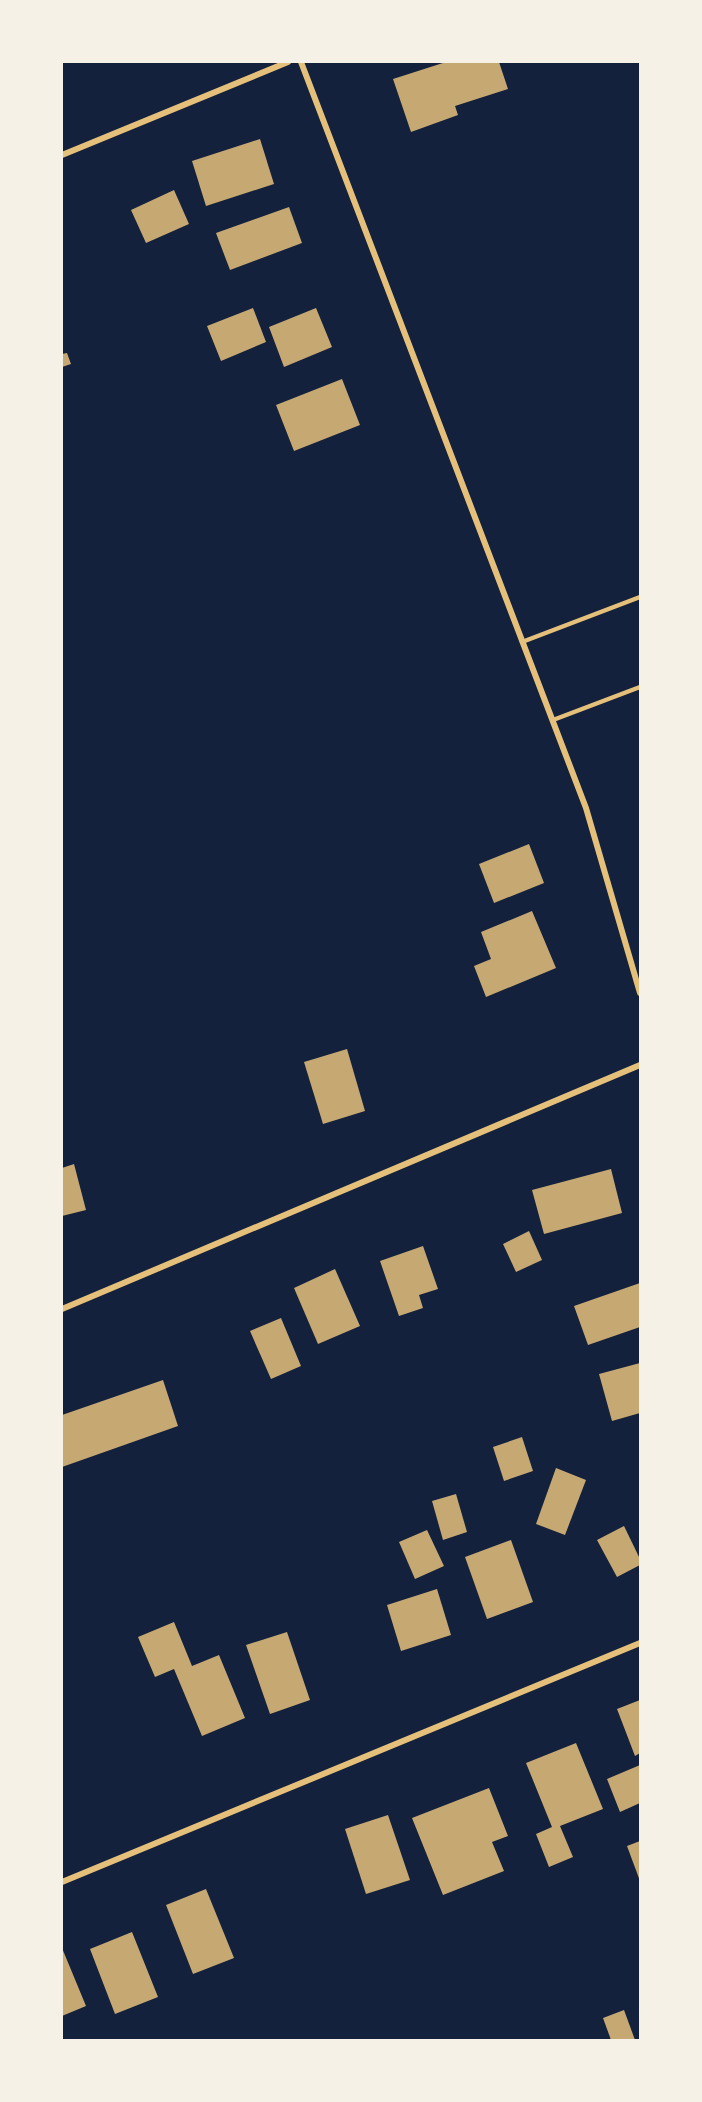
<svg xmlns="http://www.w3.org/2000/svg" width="702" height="2102" viewBox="0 0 702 2102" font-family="Helvetica,sans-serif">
	<rect width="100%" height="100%" fill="#14213d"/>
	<g fill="#c6a872">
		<polygon points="446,62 499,62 508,89 455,106 458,115 411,132 393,79"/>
		<polygon points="260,139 274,184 206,206 192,161"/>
		<polygon points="174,190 189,224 146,243 131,210"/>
		<polygon points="289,207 302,243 230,270 216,233"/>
		<polygon points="253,308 266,342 221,361 207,326"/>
		<polygon points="316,308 332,347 284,367 269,327"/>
		<polygon points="67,353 71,364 62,367 62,354"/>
		<polygon points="342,379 360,425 294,451 276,405"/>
		<polygon points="529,844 544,883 494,903 479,864"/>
		<polygon points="532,911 556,968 486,997 474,966 491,959 481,932"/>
		<polygon points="347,1049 365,1111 323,1124 304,1062"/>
		<polygon points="74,1164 86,1210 62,1216 62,1168"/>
		<polygon points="611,1169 622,1213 544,1234 532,1190"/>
		<polygon points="529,1231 542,1260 516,1272 503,1244"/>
		<polygon points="423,1246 438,1289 419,1295 423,1308 399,1316 380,1261"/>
		<polygon points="335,1269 360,1326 318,1344 294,1288"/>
		<polygon points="640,1283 640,1327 588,1345 574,1306"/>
		<polygon points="281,1318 301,1366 271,1379 250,1331"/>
		<polygon points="640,1363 640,1413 612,1421 599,1374"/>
		<polygon points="163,1380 178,1426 62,1467 62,1415"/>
		<polygon points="522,1437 533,1471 504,1481 493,1447"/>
		<polygon points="556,1468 586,1480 565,1535 536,1524"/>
		<polygon points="456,1494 467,1532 443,1540 432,1501"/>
		<polygon points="624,1526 640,1559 640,1565 617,1577 597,1540"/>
		<polygon points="427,1530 444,1566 415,1579 399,1542"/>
		<polygon points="511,1540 533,1602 487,1619 465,1557"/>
		<polygon points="437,1589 451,1635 401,1651 387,1605"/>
		<polygon points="174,1622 192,1666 219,1655 245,1718 202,1736 174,1669 155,1677 138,1637"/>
		<polygon points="287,1632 310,1700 270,1714 246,1645"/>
		<polygon points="640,1700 640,1753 635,1756 617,1709"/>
		<polygon points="576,1743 603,1809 560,1826 573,1857 549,1867 536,1834 552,1827 526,1763"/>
		<polygon points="640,1765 640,1803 620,1812 607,1779"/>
		<polygon points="489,1788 508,1836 492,1842 504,1871 443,1895 412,1818"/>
		<polygon points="388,1815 410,1880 366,1894 345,1829"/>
		<polygon points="640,1841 640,1881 627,1846"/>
		<polygon points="206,1889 234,1958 193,1974 166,1905"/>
		<polygon points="132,1932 158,1997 115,2014 90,1949"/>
		<polygon points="62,1948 86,2006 62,2016"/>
		<polygon points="624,2010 635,2040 611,2040 603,2018"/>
	</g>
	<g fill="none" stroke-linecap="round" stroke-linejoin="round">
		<g stroke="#e5c07b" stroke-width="4.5">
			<polyline points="522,642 640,597"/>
			<polyline points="553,720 640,687"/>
		</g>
		<g stroke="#e5c07b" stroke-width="6">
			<polyline points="301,62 586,808 640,993"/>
			<polyline points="62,155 288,62"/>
			<polyline points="62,1309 640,1065"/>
			<polyline points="62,1882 640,1643"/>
		</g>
	</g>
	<rect width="702" height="2102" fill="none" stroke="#f6f1e7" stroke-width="126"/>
</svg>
